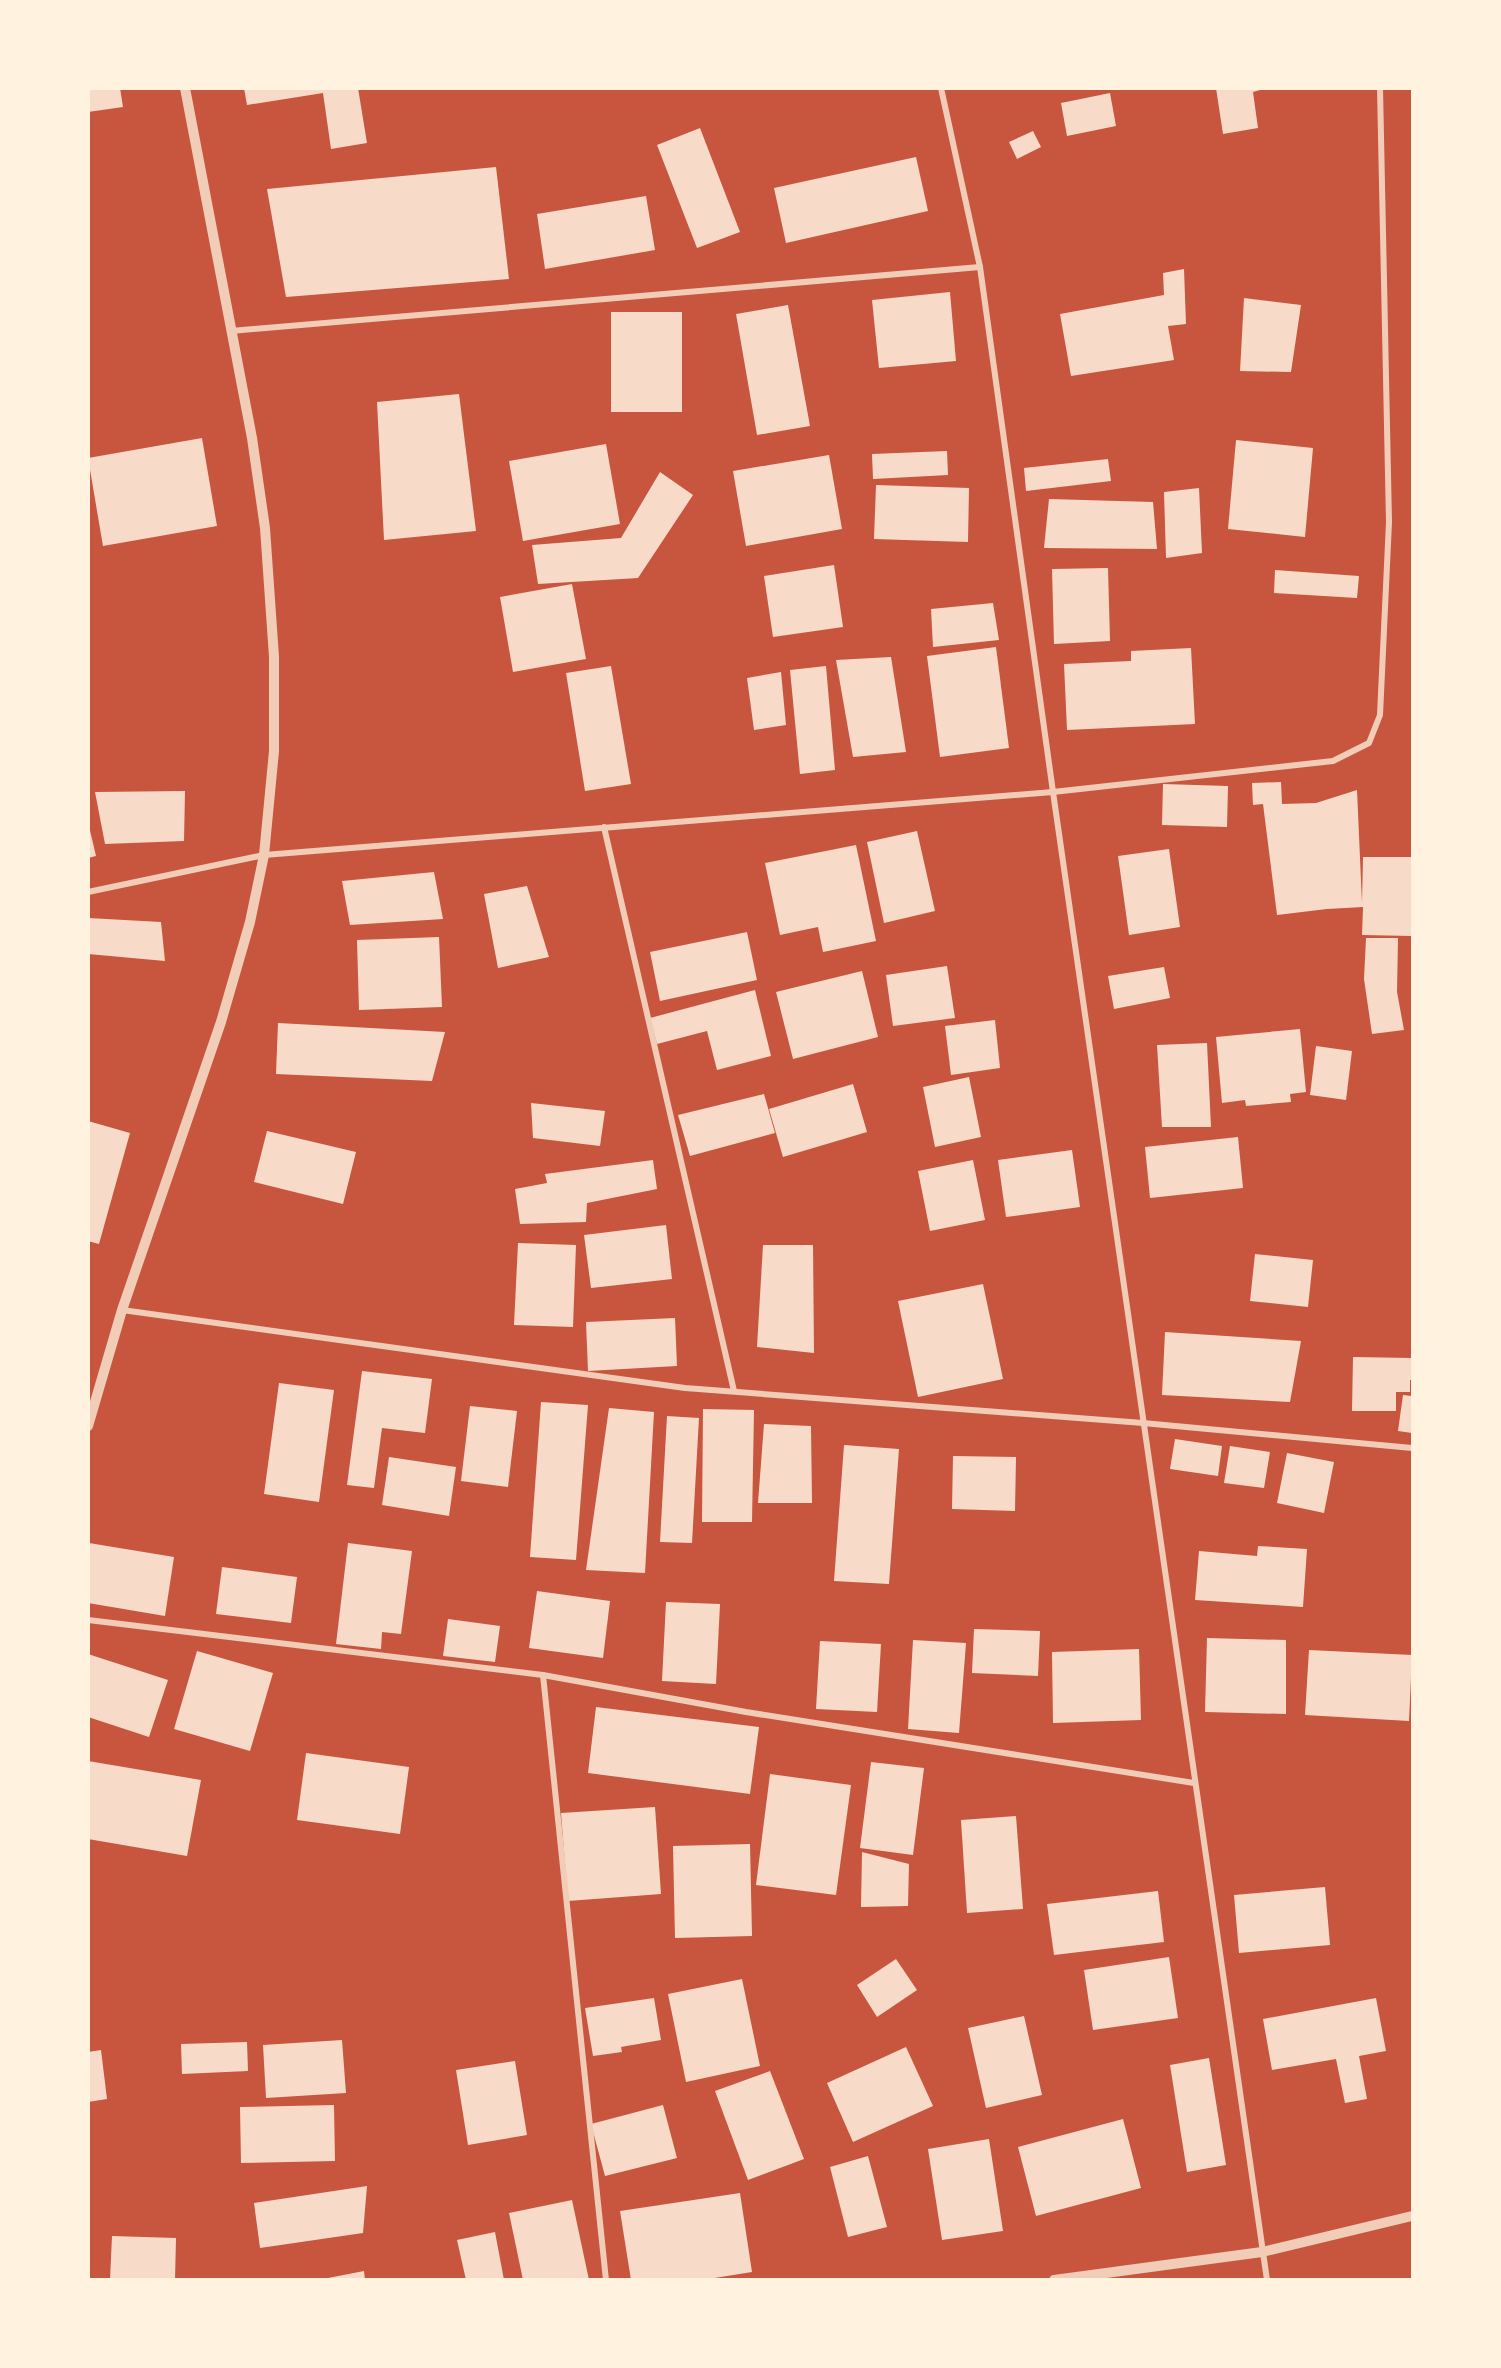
<svg xmlns="http://www.w3.org/2000/svg" width="1501" height="2368" viewBox="0 0 1501 2368" font-family="'Archivo Narrow',sans-serif">
	<rect width="100%" height="100%" fill="#c8553d"/>
	<g fill="#f7dbc8">
		<polygon points="88,88 120,88 123,107 88,112"/>
		<polygon points="244,88 358,88 367,143 331,149 323,93 247,105"/>
		<polygon points="1216,88 1267,88 1253,92 1258,128 1223,134"/>
		<polygon points="1110,93 1116,126 1067,136 1061,103"/>
		<polygon points="700,128 740,232 697,248 657,145"/>
		<polygon points="1033,131 1041,147 1017,159 1009,142"/>
		<polygon points="916,157 928,211 786,243 774,188"/>
		<polygon points="496,167 509,279 286,297 267,189"/>
		<polygon points="646,196 655,250 545,269 537,214"/>
		<polygon points="1184,269 1186,324 1168,326 1174,360 1071,376 1060,314 1164,295 1163,273"/>
		<polygon points="950,292 956,361 879,368 872,300"/>
		<polygon points="1244,298 1301,305 1291,372 1240,371"/>
		<polygon points="788,305 810,426 757,435 736,314"/>
		<rect x="611" y="312" width="71" height="100"/>
		<polygon points="459,394 476,531 384,540 377,402"/>
		<polygon points="202,438 217,526 103,546 88,458"/>
		<polygon points="1236,440 1313,448 1305,537 1228,529"/>
		<polygon points="606,444 620,524 523,541 509,461"/>
		<polygon points="947,451 948,475 873,479 872,454"/>
		<polygon points="829,455 842,529 746,546 733,471"/>
		<polygon points="1108,459 1111,481 1026,491 1024,468"/>
		<polygon points="660,472 693,495 638,578 538,584 532,545 621,538"/>
		<polygon points="876,485 969,488 968,542 874,539"/>
		<polygon points="1199,488 1202,553 1166,558 1164,492"/>
		<polygon points="1049,499 1153,502 1157,549 1044,548"/>
		<polygon points="834,565 843,627 773,637 764,576"/>
		<polygon points="1108,568 1110,641 1054,644 1052,569"/>
		<polygon points="1275,570 1359,576 1357,598 1274,593"/>
		<polygon points="572,584 586,659 513,672 500,597"/>
		<polygon points="993,603 999,640 933,647 931,609"/>
		<polygon points="996,647 1009,748 940,757 927,656"/>
		<polygon points="1191,648 1195,724 1067,730 1064,664 1131,661 1131,651"/>
		<polygon points="891,657 906,752 853,757 836,660"/>
		<polygon points="611,666 631,784 585,791 566,673"/>
		<polygon points="826,666 835,770 800,774 790,670"/>
		<polygon points="781,672 786,725 754,730 747,678"/>
		<polygon points="1281,782 1282,804 1316,803 1357,790 1362,903 1363,857 1412,857 1412,936 1362,935 1363,907 1327,909 1277,915 1263,804 1253,805 1252,783"/>
		<polygon points="1163,784 1228,786 1227,827 1162,825"/>
		<polygon points="185,791 184,841 105,844 95,792"/>
		<polygon points="88,822 96,856 88,858"/>
		<polygon points="917,831 935,911 884,923 867,842"/>
		<polygon points="856,845 876,941 823,952 818,927 780,935 765,863"/>
		<polygon points="1169,849 1180,927 1129,935 1118,856"/>
		<polygon points="434,872 443,919 350,925 342,881"/>
		<polygon points="527,886 549,957 498,968 484,894"/>
		<polygon points="88,918 161,922 165,961 88,954"/>
		<polygon points="747,932 757,980 660,1001 650,952"/>
		<polygon points="439,937 442,1007 359,1010 357,940"/>
		<polygon points="1366,938 1398,938 1397,992 1404,1030 1372,1034 1364,979"/>
		<polygon points="947,966 955,1018 893,1026 886,975"/>
		<polygon points="1164,967 1170,998 1114,1009 1108,976"/>
		<polygon points="862,971 878,1037 793,1059 776,992"/>
		<polygon points="755,990 771,1056 717,1070 707,1031 657,1044 650,1018"/>
		<polygon points="995,1020 1000,1068 951,1075 945,1026"/>
		<polygon points="278,1023 445,1032 432,1081 276,1074"/>
		<polygon points="1300,1029 1306,1092 1290,1094 1291,1102 1246,1106 1245,1100 1222,1103 1216,1037"/>
		<polygon points="1207,1043 1211,1127 1162,1127 1157,1045"/>
		<polygon points="1316,1046 1352,1051 1346,1100 1310,1095"/>
		<polygon points="969,1077 981,1137 935,1147 923,1087"/>
		<polygon points="853,1084 867,1132 783,1157 769,1109"/>
		<polygon points="764,1094 775,1133 690,1156 678,1115"/>
		<polygon points="531,1103 605,1111 600,1146 533,1138"/>
		<polygon points="88,1121 130,1133 99,1244 88,1241"/>
		<polygon points="267,1131 356,1152 343,1204 254,1182"/>
		<polygon points="1238,1137 1243,1188 1150,1198 1145,1147"/>
		<polygon points="1072,1150 1080,1207 1006,1217 998,1160"/>
		<polygon points="653,1160 657,1189 587,1203 586,1222 520,1224 515,1189 547,1183 545,1174"/>
		<polygon points="973,1160 985,1220 930,1231 918,1171"/>
		<polygon points="666,1225 672,1279 591,1288 584,1235"/>
		<polygon points="518,1243 576,1245 573,1327 514,1325"/>
		<polygon points="763,1245 813,1245 814,1353 757,1347"/>
		<polygon points="1255,1254 1313,1260 1308,1307 1250,1301"/>
		<polygon points="983,1284 1003,1379 918,1397 898,1301"/>
		<polygon points="675,1318 677,1366 588,1371 586,1322"/>
		<polygon points="1165,1332 1301,1341 1290,1402 1162,1395"/>
		<polygon points="1353,1357 1412,1358 1412,1380 1410,1380 1410,1392 1396,1392 1396,1411 1352,1411"/>
		<polygon points="362,1371 432,1379 425,1433 382,1428 374,1488 347,1485"/>
		<polygon points="279,1383 334,1390 319,1502 264,1494"/>
		<polygon points="1403,1395 1412,1396 1412,1433 1398,1431"/>
		<polygon points="541,1402 588,1405 576,1560 530,1557"/>
		<polygon points="470,1406 517,1411 508,1487 461,1481"/>
		<polygon points="609,1408 654,1412 645,1573 586,1570"/>
		<polygon points="703,1409 754,1410 752,1522 702,1522"/>
		<polygon points="667,1416 699,1418 692,1543 660,1542"/>
		<polygon points="764,1424 811,1426 812,1503 758,1503"/>
		<polygon points="1175,1439 1222,1446 1218,1476 1170,1469"/>
		<polygon points="844,1445 899,1449 889,1584 834,1581"/>
		<polygon points="1230,1446 1270,1452 1264,1488 1224,1483"/>
		<polygon points="1287,1453 1334,1462 1324,1513 1277,1503"/>
		<polygon points="953,1456 1016,1457 1015,1511 952,1509"/>
		<polygon points="389,1457 456,1467 449,1516 382,1505"/>
		<polygon points="89,1543 174,1557 165,1616 88,1603"/>
		<polygon points="348,1543 412,1551 401,1634 382,1632 381,1649 336,1644"/>
		<polygon points="1258,1546 1307,1549 1303,1607 1195,1600 1199,1551 1257,1556"/>
		<polygon points="222,1567 297,1577 291,1623 216,1614"/>
		<polygon points="537,1591 610,1601 603,1658 529,1648"/>
		<polygon points="666,1602 720,1604 716,1684 662,1681"/>
		<polygon points="448,1619 500,1626 495,1662 443,1656"/>
		<polygon points="974,1629 1040,1631 1038,1676 972,1673"/>
		<polygon points="1207,1638 1286,1640 1286,1714 1205,1712"/>
		<polygon points="913,1640 966,1643 959,1733 908,1729"/>
		<polygon points="820,1641 881,1644 877,1712 816,1709"/>
		<polygon points="1139,1649 1141,1720 1053,1723 1052,1652"/>
		<polygon points="1309,1650 1412,1655 1409,1721 1305,1715"/>
		<polygon points="197,1651 273,1673 250,1751 174,1729"/>
		<polygon points="88,1654 168,1680 149,1737 88,1717"/>
		<polygon points="596,1707 759,1727 750,1794 588,1773"/>
		<polygon points="306,1753 409,1767 400,1834 297,1820"/>
		<polygon points="88,1761 201,1780 187,1856 88,1839"/>
		<polygon points="871,1762 924,1768 913,1855 860,1848"/>
		<polygon points="770,1774 851,1785 836,1895 756,1885"/>
		<polygon points="655,1807 661,1894 568,1901 561,1813"/>
		<polygon points="1016,1816 1023,1909 967,1913 961,1820"/>
		<polygon points="750,1844 752,1936 675,1938 673,1846"/>
		<polygon points="862,1852 909,1864 908,1906 861,1907"/>
		<polygon points="1325,1887 1330,1945 1239,1953 1234,1895"/>
		<polygon points="1158,1891 1164,1942 1054,1955 1047,1904"/>
		<polygon points="1169,1957 1178,2018 1093,2030 1084,1970"/>
		<polygon points="896,1959 917,1990 877,2017 857,1985"/>
		<polygon points="742,1979 760,2066 686,2082 668,1994"/>
		<polygon points="654,1998 661,2040 621,2047 622,2052 593,2056 585,2008"/>
		<polygon points="1376,1998 1386,2051 1359,2056 1367,2099 1345,2103 1336,2059 1272,2070 1263,2019"/>
		<polygon points="1024,2016 1042,2095 986,2108 968,2028"/>
		<polygon points="342,2040 346,2093 266,2098 263,2045"/>
		<polygon points="247,2042 248,2071 182,2074 181,2044"/>
		<polygon points="906,2047 933,2106 853,2142 827,2083"/>
		<polygon points="101,2050 107,2099 88,2102 88,2052"/>
		<polygon points="1209,2058 1226,2165 1187,2172 1170,2065"/>
		<polygon points="515,2061 527,2135 468,2145 456,2070"/>
		<polygon points="770,2071 804,2159 748,2180 715,2091"/>
		<polygon points="334,2105 335,2161 241,2163 240,2107"/>
		<polygon points="663,2105 677,2158 605,2176 591,2124"/>
		<polygon points="1123,2119 1141,2188 1036,2216 1018,2147"/>
		<polygon points="989,2139 1003,2231 942,2240 928,2149"/>
		<polygon points="868,2156 887,2227 848,2237 830,2167"/>
		<polygon points="367,2186 363,2233 260,2248 254,2203"/>
		<polygon points="740,2193 752,2272 702,2280 631,2280 620,2211"/>
		<polygon points="572,2200 589,2280 523,2280 509,2213"/>
		<polygon points="495,2232 504,2280 466,2280 457,2240"/>
		<polygon points="112,2236 176,2238 175,2280 110,2280"/>
		<polygon points="364,2271 365,2280 328,2280 328,2278"/>
	</g>
	<g fill="none" stroke-linecap="round" stroke-linejoin="round">
		<g stroke="#f1ccb7" stroke-width="6">
			<polyline points="941,88 980,267 1053,792 1267,2280"/>
			<polyline points="231,331 980,267"/>
			<polyline points="604,827 734,1391"/>
			<polyline points="88,892 264,855 1053,792 1333,761 1369,743 1380,715 1389,522 1380,88"/>
			<polyline points="122,1310 685,1388 1143,1423 1412,1448"/>
			<polyline points="88,1620 543,1675 746,1712 1194,1783"/>
			<polyline points="543,1675 606,2280"/>
		</g>
		<g stroke="#f1ccb7" stroke-width="10">
			<polyline points="88,1426 122,1310 221,1022 250,922 264,855 274,751 274,657 265,528 252,438 185,88"/>
			<polyline points="1054,2280 1262,2252 1412,2216"/>
		</g>
	</g>
	<rect width="1501" height="2368" fill="none" stroke="#fff3e0" stroke-width="180"/>
</svg>
